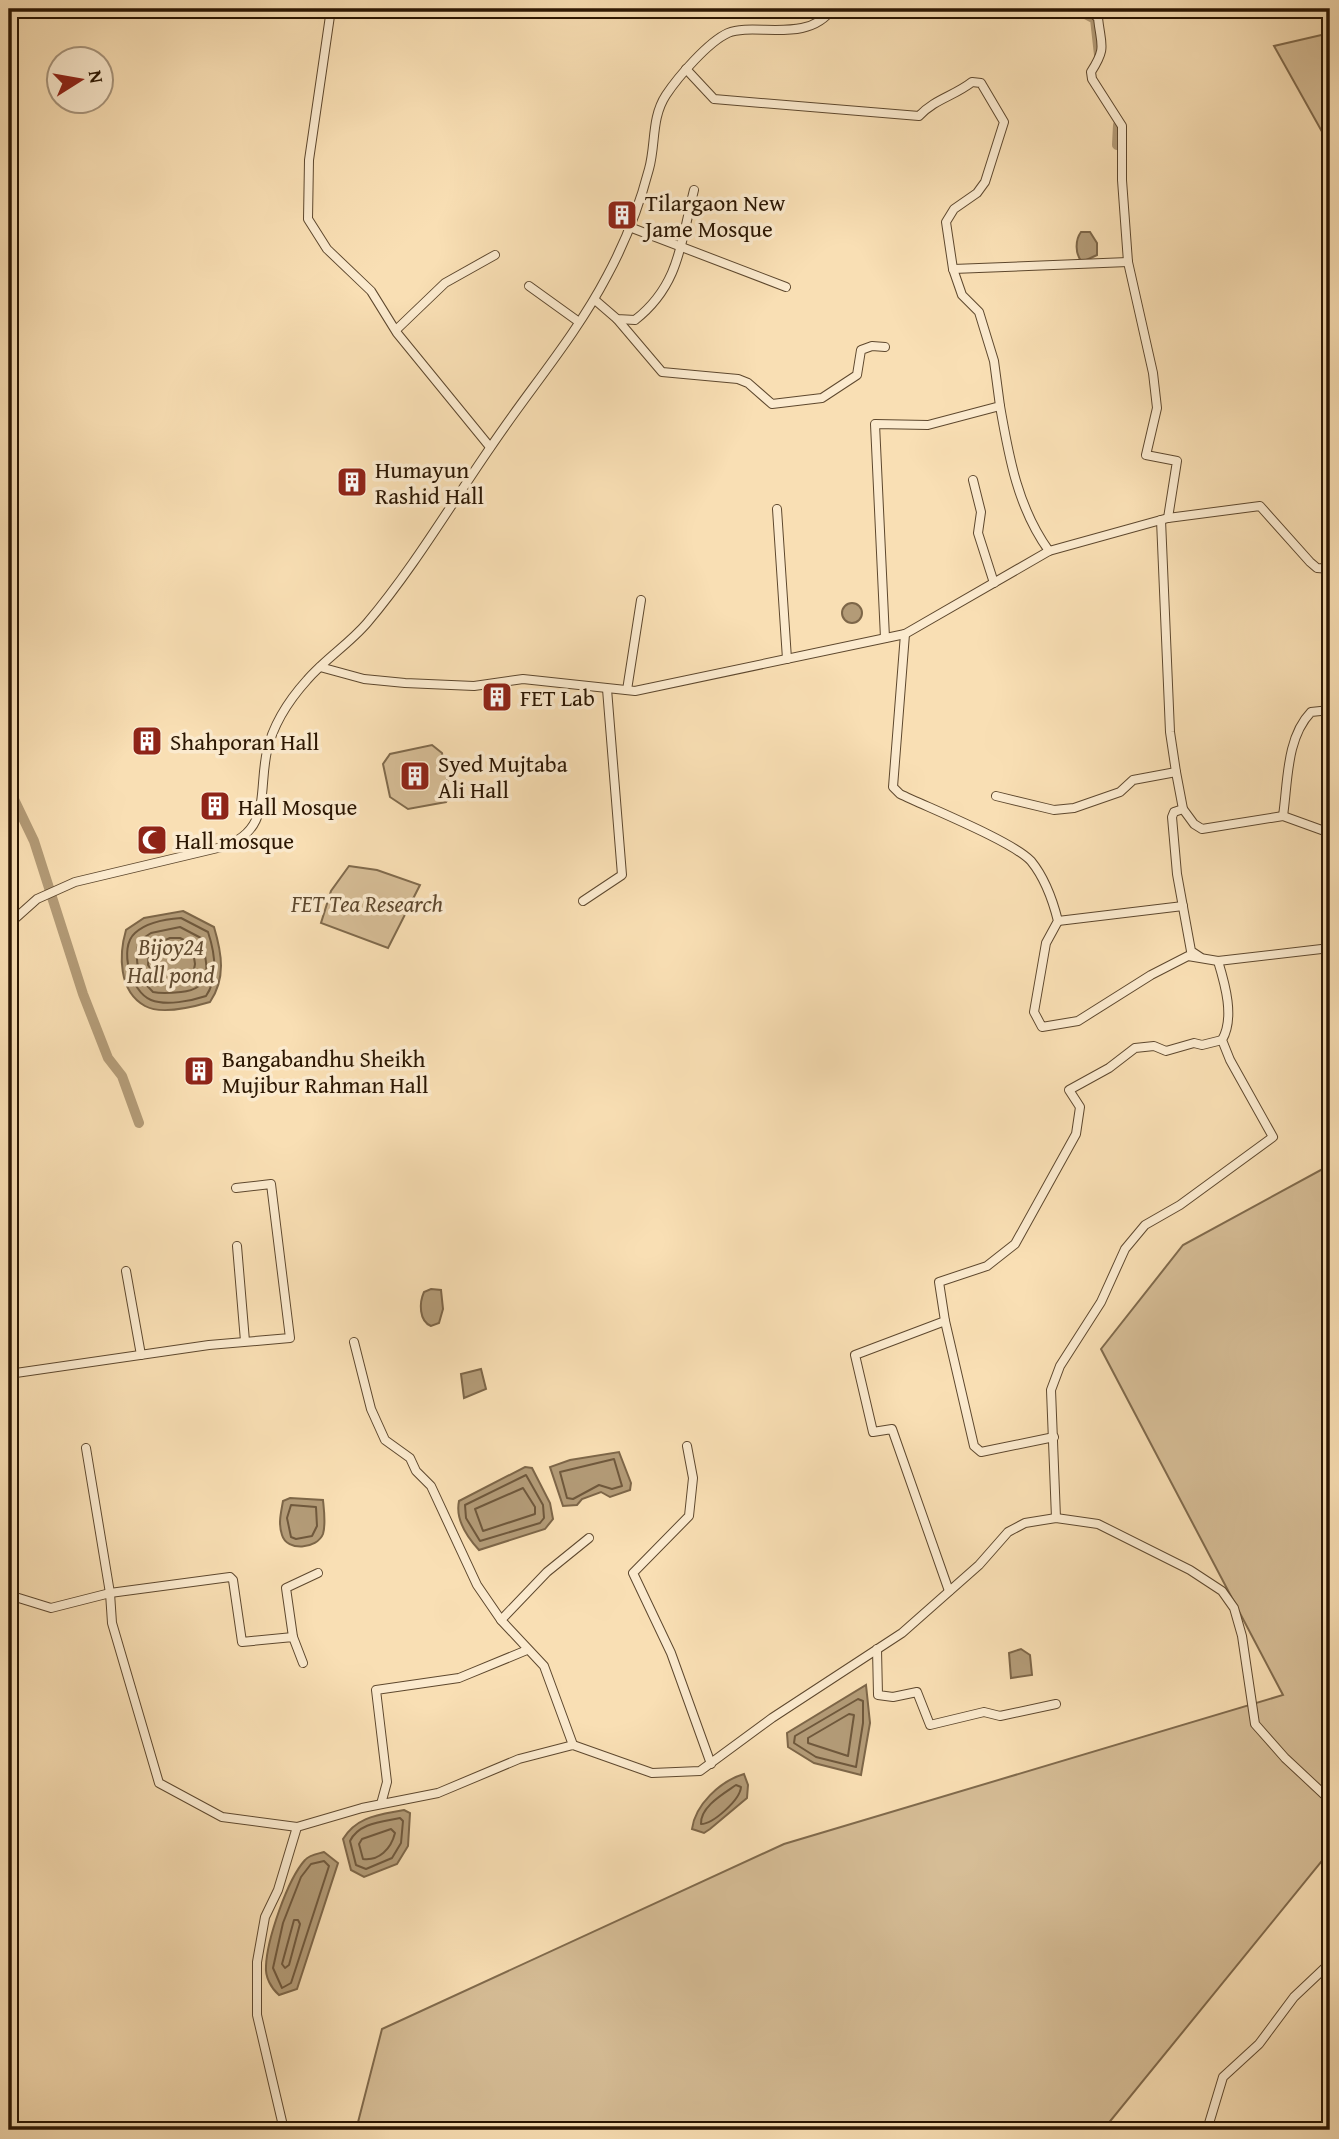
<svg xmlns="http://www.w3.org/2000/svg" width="1339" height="2139" viewBox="0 0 1339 2139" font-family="'Gentium Book Plus',serif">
	<rect width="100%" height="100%" fill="#f9dfb4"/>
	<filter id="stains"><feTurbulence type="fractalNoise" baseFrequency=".00286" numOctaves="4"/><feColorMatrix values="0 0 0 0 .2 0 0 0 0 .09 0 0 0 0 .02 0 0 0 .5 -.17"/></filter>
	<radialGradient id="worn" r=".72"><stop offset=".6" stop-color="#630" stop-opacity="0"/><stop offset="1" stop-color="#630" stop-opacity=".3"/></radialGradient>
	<g fill="#d6bd96" stroke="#806a4c" stroke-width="2">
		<polygon points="1330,33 1330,146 1274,46"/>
		<polygon points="432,745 442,753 450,795 446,802 408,809 390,797 383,764 390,754"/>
		<polygon points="349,866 377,870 420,885 388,948 321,923 331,891"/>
		<polygon points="1330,1165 1330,1851 1103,2130 356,2130 382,2029 784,1844 1283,1695 1101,1349 1183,1245"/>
	</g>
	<g fill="#b39b77" stroke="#7d6648" stroke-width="2">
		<path d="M1081 232H1090L1097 243V255L1082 262C1075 254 1075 240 1081 232Z"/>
		<circle cx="852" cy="613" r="10"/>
		<path d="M183 911 214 927C222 954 226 978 210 1002 193 1007 161 1015 145 1006 118 991 119 954 126 930L144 918Z"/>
		<path d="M431 1289 441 1290 443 1309 439 1323 431 1326C419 1321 419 1303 424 1292Z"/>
		<polygon points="481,1369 486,1389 464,1398 461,1374"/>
		<polygon points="619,1452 631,1483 630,1490 610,1497 601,1492 582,1499 577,1505 563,1506 550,1467 570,1460"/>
		<path d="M525 1467 532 1468 550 1503 553 1519 545 1529 479 1550C467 1537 455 1520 459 1501Z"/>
		<path d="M290 1498 323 1500C324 1510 326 1524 323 1534 317 1549 287 1552 282 1535 278 1523 281 1513 283 1501Z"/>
		<polygon points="1021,1649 1030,1655 1032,1675 1011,1678 1009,1653"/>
		<polygon points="866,1685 870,1723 861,1775 814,1763 788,1747 787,1733"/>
		<path d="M744 1774 748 1785 747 1798 710 1829 704 1833 692 1829C695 1805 720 1781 744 1774Z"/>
		<path d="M404 1810 410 1813 408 1846 397 1864 364 1877 351 1870 343 1839C357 1816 379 1815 404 1810Z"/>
		<path d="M324 1852 338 1863 297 1989 279 1995C271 1988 265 1977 266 1966 267 1940 287 1880 305 1860 309 1855 317 1854 324 1852Z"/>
	</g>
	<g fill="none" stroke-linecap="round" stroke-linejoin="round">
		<g stroke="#6f583c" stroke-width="2">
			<path d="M181 918 208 932C215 953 219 977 206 996 191 1001 166 1006 151 1000 131 992 118 948 135 933 147 922 166 919 181 918Z"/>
			<path d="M180 927 201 938C208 964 214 989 181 992 172 993 162 994 153 992 138 978 134 960 139 941L151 933Z"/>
			<polygon points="170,938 180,938 192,944 195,964 192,980 160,983 148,965 149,947"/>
			<polygon points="614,1459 622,1486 612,1489 599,1485 573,1499 567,1498 560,1472"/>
			<polygon points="526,1475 543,1505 544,1518 540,1523 480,1541 466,1518 465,1505"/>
			<polygon points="523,1488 535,1507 535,1514 483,1531 475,1509"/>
			<polygon points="291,1505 316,1507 317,1526 312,1536 296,1539 291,1537 287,1518"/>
			<polygon points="858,1699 863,1701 863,1723 856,1767 816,1757 794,1743 795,1736"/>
			<polygon points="849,1714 854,1715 848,1756 808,1743 808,1738"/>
			<path d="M736 1785 741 1787C740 1800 713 1824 701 1824 700 1807 723 1794 736 1785Z"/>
			<path d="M400 1818 403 1821 401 1843 392 1858 366 1869 356 1865 350 1841C359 1823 381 1822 400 1818Z"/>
			<path d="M391 1829 395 1833C391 1849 379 1861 363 1859L359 1844 362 1839Z"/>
			<polygon points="324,1861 329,1866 291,1983 282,1988 273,1968 283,1923 301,1877 311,1864"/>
			<polygon points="294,1920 298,1920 300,1924 289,1965 285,1968 282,1964"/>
		</g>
		<g stroke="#b39b77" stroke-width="10">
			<polyline points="1076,9 1095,19 1099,55"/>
			<polyline points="1117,145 1118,125"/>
			<polyline points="9,789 34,841 83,994 108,1058 122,1076 139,1123"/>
		</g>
		<g stroke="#5e482e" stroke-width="10">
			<g id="street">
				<polyline points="331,9 309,160 308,219 327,249 371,291 397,333 490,447"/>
				<path d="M1088 9 1098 18C1101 46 1107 47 1091 72L1092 79 1122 126V180L1128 262 1153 373 1157 408 1146 455 1177 461 1168 518"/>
				<path d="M686 69 714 99 919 116C935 99 954 96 972 82L981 83 1004 122 985 182 977 193 954 209 946 222 953 269 962 295 979 312 994 361 1000 406 928 425 875 424 885 638"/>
				<polyline points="632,228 786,287"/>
				<polyline points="953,269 1128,262"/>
				<polyline points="529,286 579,322"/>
				<path d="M595 300 617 319 635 320C680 285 681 241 694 190"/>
				<polyline points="617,319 662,372 738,379 748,383 772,404 822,398 857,375 861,350 872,346 885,347"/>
				<polyline points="396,330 445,283 495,255"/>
				<path d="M1000 406C1009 458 1018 508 1049 551"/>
				<polyline points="973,480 981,512 978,533 994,583"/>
				<polyline points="777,509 787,659"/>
				<polyline points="1161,520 1170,732 1176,772 1183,809 1194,824 1202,829 1283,816 1330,833"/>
				<path d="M905 634 893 787 900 794C929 808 1012 841 1031 861 1044 877 1053 901 1058 921L1046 943 1034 1012 1042 1027 1078 1021 1151 975 1188 956 1218 961 1330 948"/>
				<polyline points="320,667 364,679 405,683 474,686 523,679 635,691 905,634 1049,551 1168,518 1260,506 1310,562 1317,568 1330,569"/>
				<polyline points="627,690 641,600"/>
				<polyline points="996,796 1054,810 1074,808 1120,792 1133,780 1176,772"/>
				<polyline points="1183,809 1174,812 1172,817 1177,874 1191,951 1200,957"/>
				<path d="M1283 816C1288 782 1286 738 1311 712L1330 710"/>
				<polyline points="583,901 622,875 607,689"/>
				<polyline points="1058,921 1183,906"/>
				<path d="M9 924 37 899 75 882 222 847C272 831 258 791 267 751 273 725 289 700 307 680 325 659 349 644 367 623 412 570 450 506 490 448 528 391 575 337 607 276 626 241 639 207 649 169 656 144 651 118 666 95 678 77 708 42 728 33 754 22 808 44 832 9"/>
				<polyline points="237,1246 245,1341"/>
				<polyline points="126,1271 141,1355"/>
				<polyline points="945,1321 974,1446 981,1452 1054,1437"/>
				<polyline points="354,1342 371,1409 385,1440 410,1458 416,1471 431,1486 477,1585 501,1620"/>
				<polyline points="9,1374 209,1345 290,1338 271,1184 236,1188"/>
				<polyline points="687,1446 693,1478 689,1516 633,1573 671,1653 711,1764"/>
				<polyline points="86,1448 110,1593 230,1577 233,1580 242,1642 293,1637 303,1663"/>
				<path d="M1056 1518 1051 1390 1060 1366 1101 1302 1125 1249 1145 1225 1180 1205 1273 1137 1230 1060 1222 1040C1235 1018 1225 984 1218 961"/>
				<polyline points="949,1591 892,1429 873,1432 855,1355 945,1321 939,1282 987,1266 1015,1244 1076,1134 1080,1107 1069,1090 1109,1068 1135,1048 1154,1046 1166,1051 1194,1043 1202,1045 1222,1040"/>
				<polyline points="9,1595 51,1608 110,1593 112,1623 159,1783 222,1817 297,1827"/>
				<polyline points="293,1637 286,1588 318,1573"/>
				<polyline points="877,1649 878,1695 893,1697 917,1692 930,1725 984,1712 1000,1716 1056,1704"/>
				<polyline points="573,1745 544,1666 501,1620 547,1572 589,1538"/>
				<polyline points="381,1804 387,1782 376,1690 459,1678 527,1650"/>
				<polyline points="284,2130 257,2015 257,1962 265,1917 278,1890 297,1827 362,1808 438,1793 519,1759 573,1745 652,1773 700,1771 772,1718 902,1633 979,1565 1008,1532 1025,1523 1056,1518 1098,1524 1190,1570 1222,1591 1234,1608 1242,1636 1255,1724 1285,1758 1330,1800"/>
				<polyline points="1207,2130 1223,2077 1259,2044 1294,1997 1330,1963"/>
			</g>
		</g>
		<use href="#street" stroke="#fbeace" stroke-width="8"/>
	</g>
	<defs>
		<g id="building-square" transform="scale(1.575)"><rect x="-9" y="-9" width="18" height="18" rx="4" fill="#8f2418" stroke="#fbeace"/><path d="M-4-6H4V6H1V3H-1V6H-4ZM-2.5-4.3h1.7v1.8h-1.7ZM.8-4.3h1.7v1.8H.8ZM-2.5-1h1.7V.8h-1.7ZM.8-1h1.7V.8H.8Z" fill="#fff"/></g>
		<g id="mosque-square" transform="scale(1.575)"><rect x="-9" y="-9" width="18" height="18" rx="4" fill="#8f2418" stroke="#fbeace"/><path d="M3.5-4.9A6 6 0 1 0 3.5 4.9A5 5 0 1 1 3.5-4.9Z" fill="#fff"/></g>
	</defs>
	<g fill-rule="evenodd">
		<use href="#building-square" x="622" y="215"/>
		<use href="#building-square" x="352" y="482"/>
		<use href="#building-square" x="497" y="697"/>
		<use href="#building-square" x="147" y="741"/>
		<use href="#building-square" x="415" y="776"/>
		<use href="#building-square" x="215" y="806"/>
		<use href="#mosque-square" x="152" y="840"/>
		<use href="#building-square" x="199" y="1071"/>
	</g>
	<g text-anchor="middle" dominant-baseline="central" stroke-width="7" stroke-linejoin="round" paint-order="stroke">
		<g font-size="23" fill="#2b1602" stroke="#fbeace" text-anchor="start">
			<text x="645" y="202">Tilargaon New<tspan x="645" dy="26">Jame Mosque</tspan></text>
			<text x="375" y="469">Humayun<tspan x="375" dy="26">Rashid Hall</tspan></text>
			<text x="520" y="697">FET Lab</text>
			<text x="170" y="741">Shahporan Hall</text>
			<text x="438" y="763">Syed Mujtaba<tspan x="438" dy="26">Ali Hall</tspan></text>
			<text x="238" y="806">Hall Mosque</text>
			<text x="175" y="840">Hall mosque</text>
			<text x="222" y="1058">Bangabandhu Sheikh<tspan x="222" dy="26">Mujibur Rahman Hall</tspan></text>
		</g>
		<g font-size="23" font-style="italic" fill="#5e482e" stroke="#fbeace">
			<text x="367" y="903">FET Tea Research</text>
		</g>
		<g font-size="24" font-style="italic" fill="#614b31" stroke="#fbeace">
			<text x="171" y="946">Bijoy24<tspan x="171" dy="28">Hall pond</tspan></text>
		</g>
	</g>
	<rect width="1339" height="2139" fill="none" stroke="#f9dfb4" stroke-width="35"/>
	<rect x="10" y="10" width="1318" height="2118" fill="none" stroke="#2b1602" stroke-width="3.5"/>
	<rect x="18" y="18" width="1304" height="2104" fill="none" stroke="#2b1602" stroke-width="2"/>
	<g transform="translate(80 80) rotate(79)"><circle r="33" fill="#fbeace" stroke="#a8957c" stroke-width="2"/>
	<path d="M0-5L12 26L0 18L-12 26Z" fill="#8f2418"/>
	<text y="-10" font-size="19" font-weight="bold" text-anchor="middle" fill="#2b1602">N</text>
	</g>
	<rect width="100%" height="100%" filter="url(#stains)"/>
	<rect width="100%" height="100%" fill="url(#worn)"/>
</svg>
